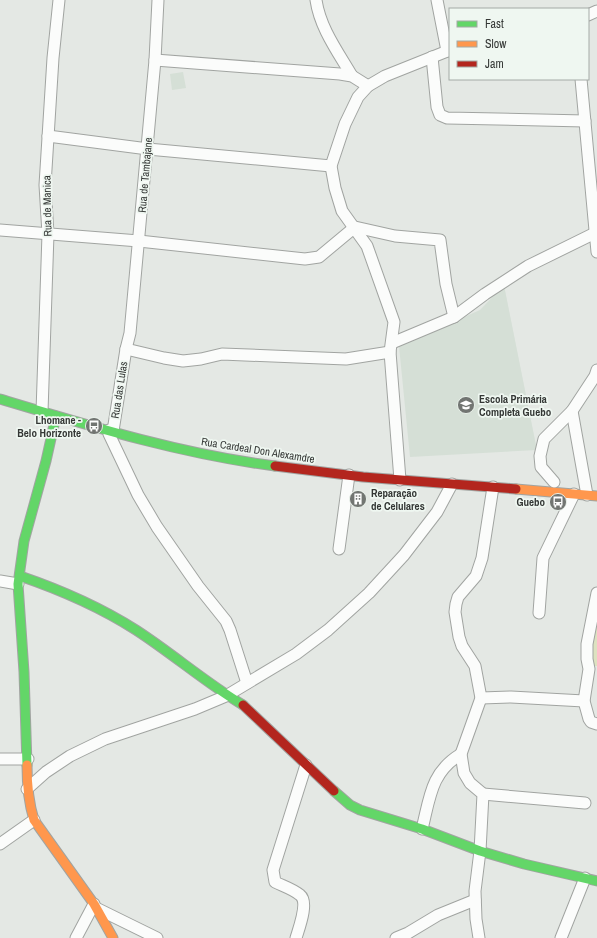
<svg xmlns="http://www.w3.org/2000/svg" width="597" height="938" viewBox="0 0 597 938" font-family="'Archivo Narrow',sans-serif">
	<rect width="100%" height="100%" fill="#e4e8e4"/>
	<g fill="#d5dfd6">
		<polygon points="183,72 186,88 172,90 170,74"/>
		<polygon points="504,285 537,450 410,457 399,346 480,310"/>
	</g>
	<polygon fill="#dde2c0" points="597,603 597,666 592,666 590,636"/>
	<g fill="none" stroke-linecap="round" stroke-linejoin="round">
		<g stroke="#a1a4a1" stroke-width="13">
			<g id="street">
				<path d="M316 0C320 28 338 52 352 76"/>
				<polyline points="437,0 447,51"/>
				<polyline points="588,15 597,11"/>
				<polyline points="432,57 437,107 440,115 447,118 585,121"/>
				<polyline points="155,60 340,74 352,76 368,86"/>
				<polyline points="581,79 597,252"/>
				<polyline points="48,136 148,149 331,166"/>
				<polyline points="0,230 139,241 305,259 319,257 355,227 395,236 440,240 446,284 454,317"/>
				<polyline points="392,343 454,317 485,294 528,266 595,233"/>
				<polyline points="126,349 164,358 183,361 201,359 222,354 346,359 390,352"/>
				<polyline points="572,411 587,495"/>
				<polyline points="42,412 48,234 45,185 53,58 59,0"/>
				<polyline points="109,430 109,434 138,495 157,527 198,586 226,621 230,630 247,683"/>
				<polyline points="113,431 126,349 130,333 155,60 158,0"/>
				<polyline points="400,480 390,352 394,322 367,246 342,211 335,188 331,166 345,124 358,97 368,86 385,76 450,50"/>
				<polyline points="554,482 541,467 540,456 544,439 572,411 595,376 597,370"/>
				<polyline points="339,549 349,475"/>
				<polyline points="0,581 18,584"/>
				<polyline points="597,593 587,644 587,659 589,669 584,701 589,719 591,722 597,724"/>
				<polyline points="539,613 543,558 574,494"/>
				<polyline points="481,698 511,697 584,701"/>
				<polyline points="0,759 28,759"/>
				<polyline points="27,789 46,772 70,756 105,739 195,709 226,696 296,654 328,630 369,593 404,555 437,512 452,484"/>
				<polyline points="483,794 585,803"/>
				<path d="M422 829C430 797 431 772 461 754"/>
				<polyline points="0,844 34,820"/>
				<polyline points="96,908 157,938"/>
				<polyline points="76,938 94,904"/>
				<path d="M296 938C299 928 309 902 300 895 293 889 283 886 275 882L273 870 306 765"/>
				<polyline points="396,938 408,933 438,915 475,900"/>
				<polyline points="479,938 476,919 475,891 480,851 483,794 470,783 464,773 461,754 481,698 475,666 462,646 459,637 455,612 456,604 458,597 476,576 482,558 493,487"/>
				<polyline points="561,938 585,878"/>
			</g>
		</g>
		<g stroke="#a1a4a1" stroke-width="11">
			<g id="fast">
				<path d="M0 399C90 426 181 454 275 466"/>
				<path d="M20 576C61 590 100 607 136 630 173 654 206 683 243 705"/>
				<polyline points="27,765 24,672 18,584 24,541 46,461 56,416"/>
				<polyline points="334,791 350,805 360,810 422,829 480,851 524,864 597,881"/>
			</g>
		</g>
		<g stroke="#a1a4a1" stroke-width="11">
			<g id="slow">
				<polyline points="516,489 597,496"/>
				<path d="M27 765C27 785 28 801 34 820L94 904 113 938"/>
			</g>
		</g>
		<g stroke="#a1a4a1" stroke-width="11">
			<g id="jam">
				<polyline points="275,466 363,477 516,489"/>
				<polyline points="243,705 334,791"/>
			</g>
		</g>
		<use href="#street" stroke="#fbfcfb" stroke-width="11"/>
		<use href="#fast" stroke="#63d668" stroke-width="9"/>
		<use href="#slow" stroke="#ff974d" stroke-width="9"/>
		<use href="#jam" stroke="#b3261e" stroke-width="9"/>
	</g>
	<defs>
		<g id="school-disc" transform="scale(0.9)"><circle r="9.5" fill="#727572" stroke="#eff7f1"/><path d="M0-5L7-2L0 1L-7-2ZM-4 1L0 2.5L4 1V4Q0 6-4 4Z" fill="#fff"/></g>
		<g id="bus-disc" transform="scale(0.9)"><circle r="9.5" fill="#727572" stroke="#eff7f1"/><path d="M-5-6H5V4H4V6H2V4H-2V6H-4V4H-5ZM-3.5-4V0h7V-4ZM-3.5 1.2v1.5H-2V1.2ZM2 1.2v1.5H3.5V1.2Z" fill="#fff"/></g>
		<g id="building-disc" transform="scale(0.9)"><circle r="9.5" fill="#727572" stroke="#eff7f1"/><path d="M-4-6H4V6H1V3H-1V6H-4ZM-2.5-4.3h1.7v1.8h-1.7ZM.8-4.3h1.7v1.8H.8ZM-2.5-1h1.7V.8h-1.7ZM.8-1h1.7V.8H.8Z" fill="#fff"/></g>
	</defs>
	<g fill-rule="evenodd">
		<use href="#school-disc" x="466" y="405"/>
		<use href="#bus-disc" x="94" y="426"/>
		<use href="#building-disc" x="358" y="499"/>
		<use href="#bus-disc" x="558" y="502"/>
	</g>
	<g text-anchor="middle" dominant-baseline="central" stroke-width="3.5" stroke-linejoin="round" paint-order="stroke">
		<g font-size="11" fill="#343735" stroke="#eff7f1">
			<text transform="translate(145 175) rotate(-85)">Rua de Tambajane</text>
			<text transform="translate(47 206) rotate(-91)">Rua de Manica</text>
			<text transform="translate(119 390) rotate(-81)">Rua das Lulas</text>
			<text transform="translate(258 450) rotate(9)">Rua Cardeal Don Alexamdre</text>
		</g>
		<g font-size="11" font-weight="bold" fill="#343735" stroke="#eff7f1" text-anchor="start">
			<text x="479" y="399">Escola Primária<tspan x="479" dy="13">Completa Guebo</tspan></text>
			<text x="81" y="420" text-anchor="end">Lhomane -<tspan x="81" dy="13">Belo Horizonte</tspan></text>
			<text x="371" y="493">Reparação<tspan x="371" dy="13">de Celulares</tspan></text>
			<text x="545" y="502" text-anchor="end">Guebo</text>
		</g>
	</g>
	<rect x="449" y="8" width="140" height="72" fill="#eff7f1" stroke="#a4aaa6"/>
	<rect x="457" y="21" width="20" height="6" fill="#63d668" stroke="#a4aaa6"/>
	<text x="485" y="28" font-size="12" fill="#343735">Fast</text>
	<rect x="457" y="41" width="20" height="6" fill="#ff974d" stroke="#a4aaa6"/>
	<text x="485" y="48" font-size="12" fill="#343735">Slow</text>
	<rect x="457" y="61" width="20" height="6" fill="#b3261e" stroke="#a4aaa6"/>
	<text x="485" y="68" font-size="12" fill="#343735">Jam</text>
</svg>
